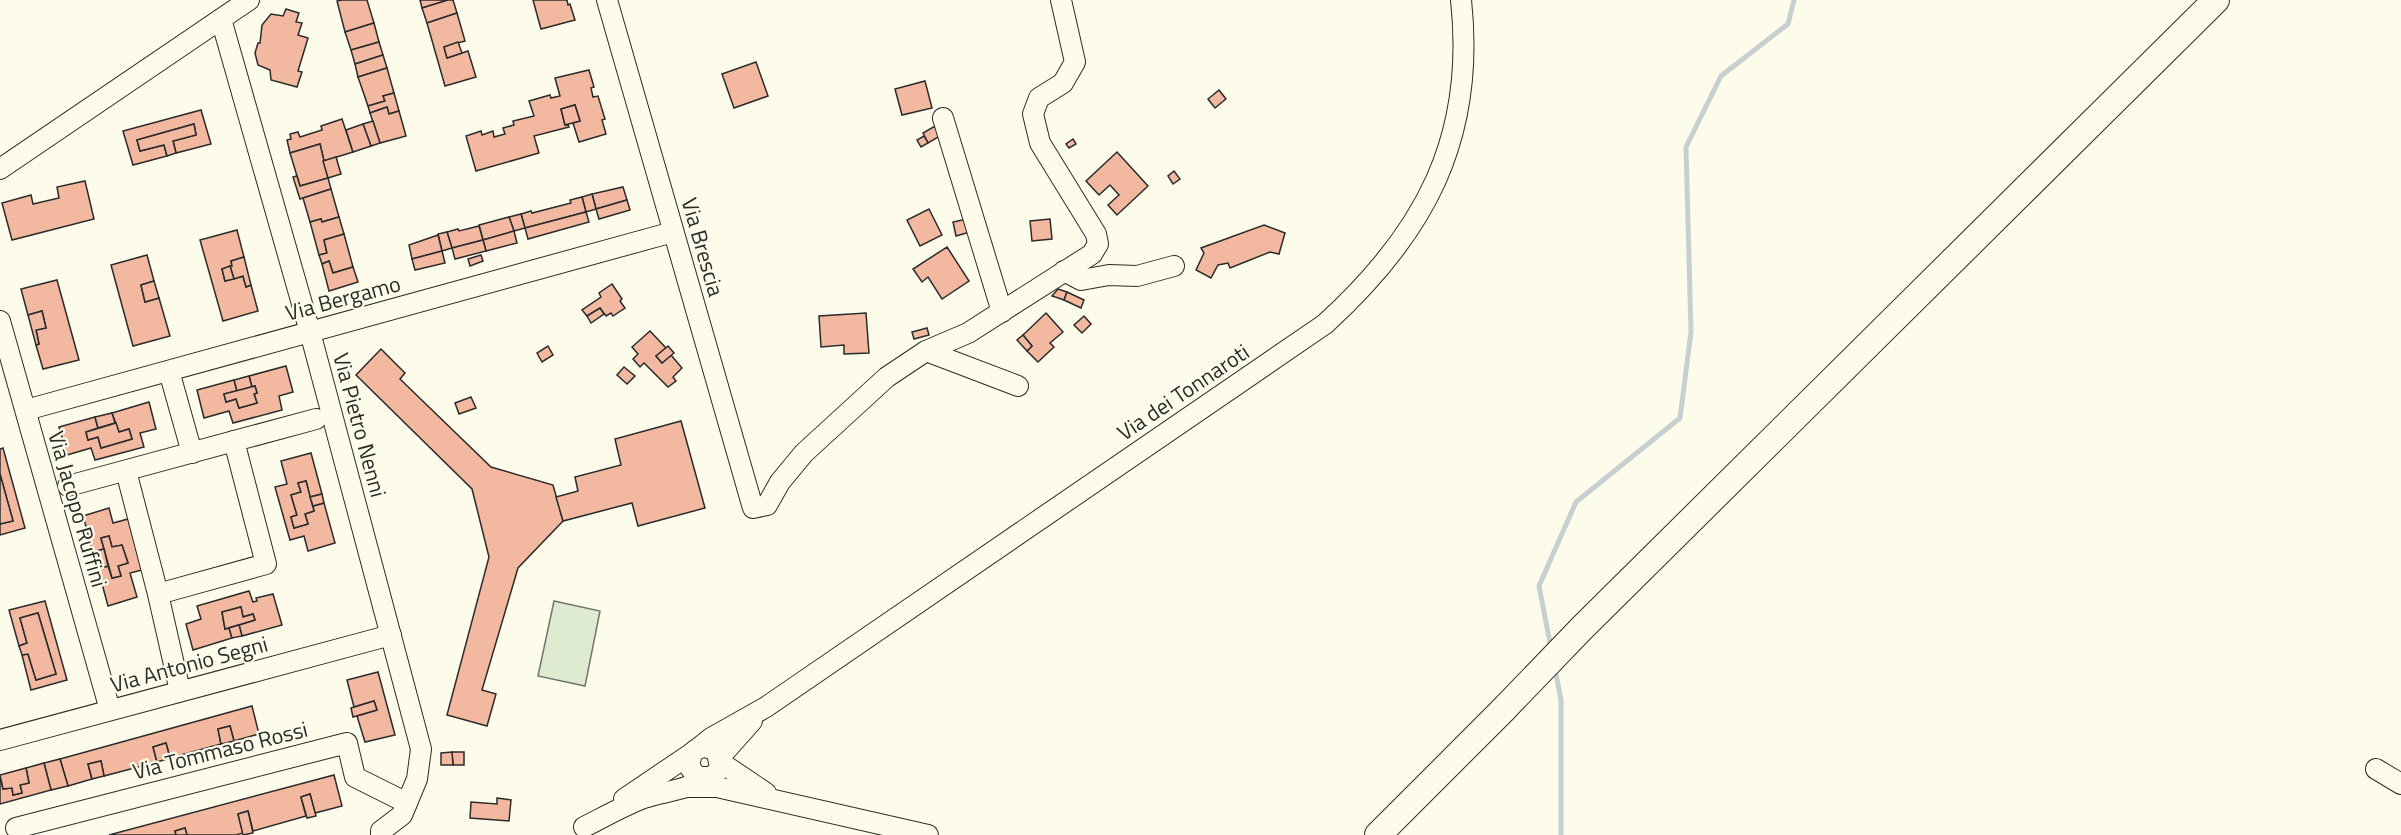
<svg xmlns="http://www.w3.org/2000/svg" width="2401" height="835" viewBox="0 0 2401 835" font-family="'Titillium Web',sans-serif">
	<rect width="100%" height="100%" fill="#fdfbea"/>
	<polygon fill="#deebd1" stroke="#74746e" stroke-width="1.5" points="554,601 600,611 585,686 538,676"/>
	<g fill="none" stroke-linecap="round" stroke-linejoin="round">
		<g stroke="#c7d0d0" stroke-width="5">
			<polyline points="1551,648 1539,586 1576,502 1680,418 1691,332 1686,147 1721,76 1788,24 1794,0"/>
			<polyline points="1555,669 1561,700 1561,835"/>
		</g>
	</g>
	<g fill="#f2b8a0" stroke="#2b2b2b" stroke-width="1.5">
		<polygon points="342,0 367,0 374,23 345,32 337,1"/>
		<polygon points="420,0 448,0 422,8"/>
		<polygon points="448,0 453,0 457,13 427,23 422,8"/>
		<polygon points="533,0 567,0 568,5 570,4 575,20 541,29"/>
		<polygon points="286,9 299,13 296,22 302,23 298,35 308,38 298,71 302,72 297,87 271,80 270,70 258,65 255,53 258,43 260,43 262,25 271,14 283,16"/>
		<polygon points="457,13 465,41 444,47 447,58 468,51 476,77 445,86 427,23"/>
		<polygon points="374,23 379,42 351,50 345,32"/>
		<polygon points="379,42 383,55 355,64 351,50"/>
		<polygon points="458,42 462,53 447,58 444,47"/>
		<polygon points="383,55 387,68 358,77 355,64"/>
		<polygon points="756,62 768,96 734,108 722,74"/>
		<polygon points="387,68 394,93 383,96 385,101 368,106 358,77"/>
		<polygon points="589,70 594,87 591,88 593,97 598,96 605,119 602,120 606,134 579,142 573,123 580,121 575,105 561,109 565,125 568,125 569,127 534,136 539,153 476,171 466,136 481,131 482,135 493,131 494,137 505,134 503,128 514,125 513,121 534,116 529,101 550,95 551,98 560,96 555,78"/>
		<polygon points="925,81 932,108 902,115 895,89"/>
		<polygon points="1219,90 1226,99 1215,108 1208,99"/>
		<polygon points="394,93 399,111 389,114 387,107 370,113 368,106 385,101 383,96"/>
		<polygon points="575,105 580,121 565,125 561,109"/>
		<polygon points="387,107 389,114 399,111 406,136 380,143 370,113"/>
		<polygon points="201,110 211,144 176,153 173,141 196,135 194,124 137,140 140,151 164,145 167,156 133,165 123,131"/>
		<polygon points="342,119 353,152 324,161 320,144 290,153 287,140 291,139 290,134 298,132 300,137 322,130 321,126"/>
		<polygon points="373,121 380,143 371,146 363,124"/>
		<polygon points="194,124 196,135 173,141 176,153 167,156 164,145 140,151 137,140"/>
		<polygon points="363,124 371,146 353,152 346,130"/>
		<polygon points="935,126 940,136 928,143 923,133"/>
		<polygon points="924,136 928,143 921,147 917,140"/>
		<polygon points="1073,139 1076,144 1069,148 1066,144"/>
		<polygon points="320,144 328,178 300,186 290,153"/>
		<polygon points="1117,152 1148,186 1117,215 1108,205 1119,195 1110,185 1099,195 1086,181"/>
		<polygon points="336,157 341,174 328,178 323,161"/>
		<polygon points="1174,171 1180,179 1173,184 1168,176"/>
		<polygon points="297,176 300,186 328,178 331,189 300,199 293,177"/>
		<polygon points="85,181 94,219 12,240 2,203 31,195 33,204 59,198 57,187"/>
		<polygon points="623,187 627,200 596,209 592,194"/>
		<polygon points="331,189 339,217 322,222 321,219 310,222 303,198"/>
		<polygon points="592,194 596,209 586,212 582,197"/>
		<polygon points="582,197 586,212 525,228 521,214 531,211 532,213 571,203 570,200"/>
		<polygon points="627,200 630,210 599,219 596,209"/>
		<polygon points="929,209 942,235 920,246 907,220"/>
		<polygon points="586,212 589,222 528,239 525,228"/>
		<polygon points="521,214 525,228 514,231 509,217"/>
		<polygon points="339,217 344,234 324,240 327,253 319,255 310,222 321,219 322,222"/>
		<polygon points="509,217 514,231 483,240 479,225"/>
		<polygon points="967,219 970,232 956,236 953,222"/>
		<polygon points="1050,219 1052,239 1032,241 1030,221"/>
		<polygon points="1264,225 1285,233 1279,254 1270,252 1230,268 1228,263 1218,265 1211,278 1196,270 1204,253 1201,248"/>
		<polygon points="479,226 483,240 452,248 447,232 458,229 459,231"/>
		<polygon points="237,230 244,257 231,261 232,266 222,269 225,281 243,276 246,287 251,285 258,311 223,321 200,240"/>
		<polygon points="514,231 517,243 486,251 483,240"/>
		<polygon points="447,232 452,248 442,251 438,234"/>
		<polygon points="344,234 353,267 333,273 329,261 322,264 319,255 327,253 324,240"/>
		<polygon points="438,235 442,251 412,259 409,245"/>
		<polygon points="483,240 486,251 455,259 452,248"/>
		<polygon points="947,247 969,281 942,299 928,277 922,282 913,269"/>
		<polygon points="442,251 445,263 415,270 412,259"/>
		<polygon points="147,255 154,281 141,285 145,302 159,298 170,336 133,346 111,265"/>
		<polygon points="481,255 483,261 470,266 468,259"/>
		<polygon points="244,257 251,285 246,287 243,276 234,279 230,266 232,266 231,261"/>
		<polygon points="329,261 333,273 353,267 358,282 329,291 322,264"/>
		<polygon points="230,266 234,279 225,281 222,269"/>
		<polygon points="57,280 79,360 43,369 36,345 39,344 36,330 46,328 42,311 28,315 21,289"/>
		<polygon points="154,281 159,298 145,302 141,285"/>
		<polygon points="612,284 622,299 620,301 625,308 613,316 611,313 606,316 600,308 587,316 582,310 601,297 599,293"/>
		<polygon points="1058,289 1067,292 1064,300 1052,296"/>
		<polygon points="1067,292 1084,300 1081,308 1064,300"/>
		<polygon points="600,308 604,314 591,323 587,316"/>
		<polygon points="42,311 46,328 36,330 39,344 36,345 28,315"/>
		<polygon points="866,313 869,353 844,354 844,345 821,347 819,316"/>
		<polygon points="1046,313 1063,332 1050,343 1054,347 1038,362 1027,351 1032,346 1023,335"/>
		<polygon points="1084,316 1091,324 1082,333 1074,325"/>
		<polygon points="927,328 929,335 914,339 912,332"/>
		<polygon points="650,331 666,348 656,356 662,363 671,355 682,368 673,377 676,381 668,387 644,363 640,367 633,359 638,354 632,347"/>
		<polygon points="1023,335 1032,346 1027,351 1017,340"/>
		<polygon points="548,346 553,355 542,362 537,353"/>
		<polygon points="668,346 674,353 662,363 656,356"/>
		<polygon points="381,349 405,373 400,379 491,467 553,485 557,499 563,521 518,568 482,690 496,694 487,726 447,715 489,557 472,489 356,375"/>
		<polygon points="286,366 293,392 279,396 282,410 233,423 229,411 204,418 197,390 234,380 237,391 224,394 226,402 236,399 239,408 257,403 254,394 257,393 255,386 252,387 249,376"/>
		<polygon points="624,367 635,376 627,384 617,375"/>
		<polygon points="249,376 252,387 237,391 234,380"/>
		<polygon points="255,386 257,393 254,394 257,403 239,408 236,399 226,402 224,394"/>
		<polygon points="471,397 476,408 459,414 455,403"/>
		<polygon points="149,402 156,429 140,433 144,447 95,460 91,448 67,455 59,427 95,417 98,428 86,432 88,440 98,437 101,448 132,439 129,429 119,432 112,413"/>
		<polygon points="112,413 115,423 98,428 95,417"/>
		<polygon points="681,421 705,508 638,526 632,503 563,521 556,497 578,491 575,477 621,465 615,439"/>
		<polygon points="116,423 119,432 129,429 132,439 101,448 98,437 88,440 86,432"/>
		<polygon points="3,448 25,528 0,535 0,524 13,521 0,474 0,449"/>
		<polygon points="311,453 322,494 310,497 306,481 298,483 301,492 291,495 297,515 291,517 294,528 308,524 305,514 314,511 313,506 324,503 335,543 308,551 304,536 290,540 275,487 287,484 281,461"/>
		<polygon points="0,474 13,521 0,524"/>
		<polygon points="306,481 314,511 305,514 308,524 294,528 291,517 297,515 291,495 301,492 298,483"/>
		<polygon points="322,494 324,503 313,506 310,497"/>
		<polygon points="109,508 113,523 128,519 142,570 130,573 137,597 108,606 98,569 108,566 112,578 121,576 118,566 128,563 122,545 112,547 109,536 101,538 104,549 93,552 83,516"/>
		<polygon points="109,536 112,547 122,545 128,563 118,566 121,576 112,578 101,538"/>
		<polygon points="104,549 108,566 98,569 93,552"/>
		<polygon points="249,591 253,602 257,601 256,598 273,594 282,625 242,636 239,625 255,620 253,614 243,617 241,607 222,612 225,629 229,628 232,638 193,650 186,624 201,619 197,606"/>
		<polygon points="45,601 67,680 31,690 22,655 28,654 36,680 56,674 38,613 20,618 27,643 19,646 9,610"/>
		<polygon points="241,607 243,617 253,614 255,620 225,629 222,612"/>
		<polygon points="38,613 56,674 36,680 28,654 22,655 19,646 27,643 20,618"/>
		<polygon points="239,625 242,636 232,638 229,628"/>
		<polygon points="378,672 395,735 365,742 357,716 377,710 374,701 354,707 347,680"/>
		<polygon points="374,701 377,710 353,717 351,708"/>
		<polygon points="252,706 259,734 234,741 230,726 218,729 221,744 170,758 166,743 153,747 157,762 104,776 101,761 88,764 92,779 68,786 60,759"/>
		<polygon points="230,726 234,741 221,744 218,729"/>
		<polygon points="166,743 170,758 157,762 153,747"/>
		<polygon points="452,752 464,752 464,765 453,765"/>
		<polygon points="452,752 453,765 441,765 441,753"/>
		<polygon points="60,759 68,786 51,790 44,763"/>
		<polygon points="101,761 104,776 92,779 88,764"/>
		<polygon points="44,763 51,790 0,804 0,775 3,789 12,788 13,795 22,793 20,785 29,783 26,768"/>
		<polygon points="26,768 29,783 20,785 22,793 13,795 12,788 3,789 0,775"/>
		<polygon points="334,775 342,806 315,813 310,794 301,797 306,816 253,831 248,811 238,814 243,833 236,835 187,835 185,828 175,831 176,835 109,835"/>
		<polygon points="310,794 316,816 307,818 301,797"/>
		<polygon points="497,798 511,800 509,821 470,818 471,802 497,804"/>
		<polygon points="248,811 253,833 243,835 238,814"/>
		<polygon points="185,828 187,835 176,835 175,831"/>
	</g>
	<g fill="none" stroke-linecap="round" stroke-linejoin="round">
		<g stroke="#2b2b2b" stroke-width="22">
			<g id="minor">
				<polyline points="607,0 753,508 767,505 780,482 804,453 887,377 926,351 968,333 1092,254 1098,244 1096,234 1040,143 1033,114 1039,98 1063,83 1075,62 1061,0"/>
				<polyline points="221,19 310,332 421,749 417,779 402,815 381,831 381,835"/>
				<polyline points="943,118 1002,312"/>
				<polyline points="0,169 249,0"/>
				<polyline points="1064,271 1081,280 1109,275 1137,276 1174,266"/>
				<polyline points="0,321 110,710"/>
				<polyline points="926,351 1018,386"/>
				<polyline points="169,371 192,453"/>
				<polyline points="26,410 673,232"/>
				<polyline points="126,471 158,594"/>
				<polyline points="68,486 316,419"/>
				<polyline points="180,691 158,594 266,564 234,441"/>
				<polyline points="0,740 391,635"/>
				<path d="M696 750 711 738 766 707 1325 324C1425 233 1476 138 1461 0"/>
				<polyline points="720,757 752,721"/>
				<polyline points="720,762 766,793"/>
				<polyline points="2376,769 2401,784"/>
				<polyline points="686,787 717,787 928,835"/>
				<polyline points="624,799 692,753"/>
				<path d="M584 827C604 817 623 806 644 798 663 791 711 787 720 767L717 753C709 746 700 745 692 753L689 766 697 777H711"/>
				<polyline points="16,828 347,743 355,777 407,803"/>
			</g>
		</g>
		<g stroke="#2b2b2b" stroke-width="28">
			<polyline id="major" points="1378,835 1502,711 1582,628 2216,0"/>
		</g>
		<use href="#minor" stroke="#fdfbea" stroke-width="20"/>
		<use href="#major" stroke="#fdfbea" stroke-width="26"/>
	</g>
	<g text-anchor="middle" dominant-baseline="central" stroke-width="4.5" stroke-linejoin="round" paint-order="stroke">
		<g font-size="22" fill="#2b2b2b" stroke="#fdfbea">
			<text transform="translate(703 247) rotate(74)">Via Brescia</text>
			<text transform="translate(343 298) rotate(-15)">Via Bergamo</text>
			<text transform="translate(1183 392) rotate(-34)">Via dei Tonnaroti</text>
			<text transform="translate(360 425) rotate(75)">Via Pietro Nenni</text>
			<text transform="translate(78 509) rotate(74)">Via Jacopo Ruffini</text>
			<text transform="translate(189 664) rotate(-15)">Via Antonio Segni</text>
			<text transform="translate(220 750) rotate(-14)">Via Tommaso Rossi</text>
		</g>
	</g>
</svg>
